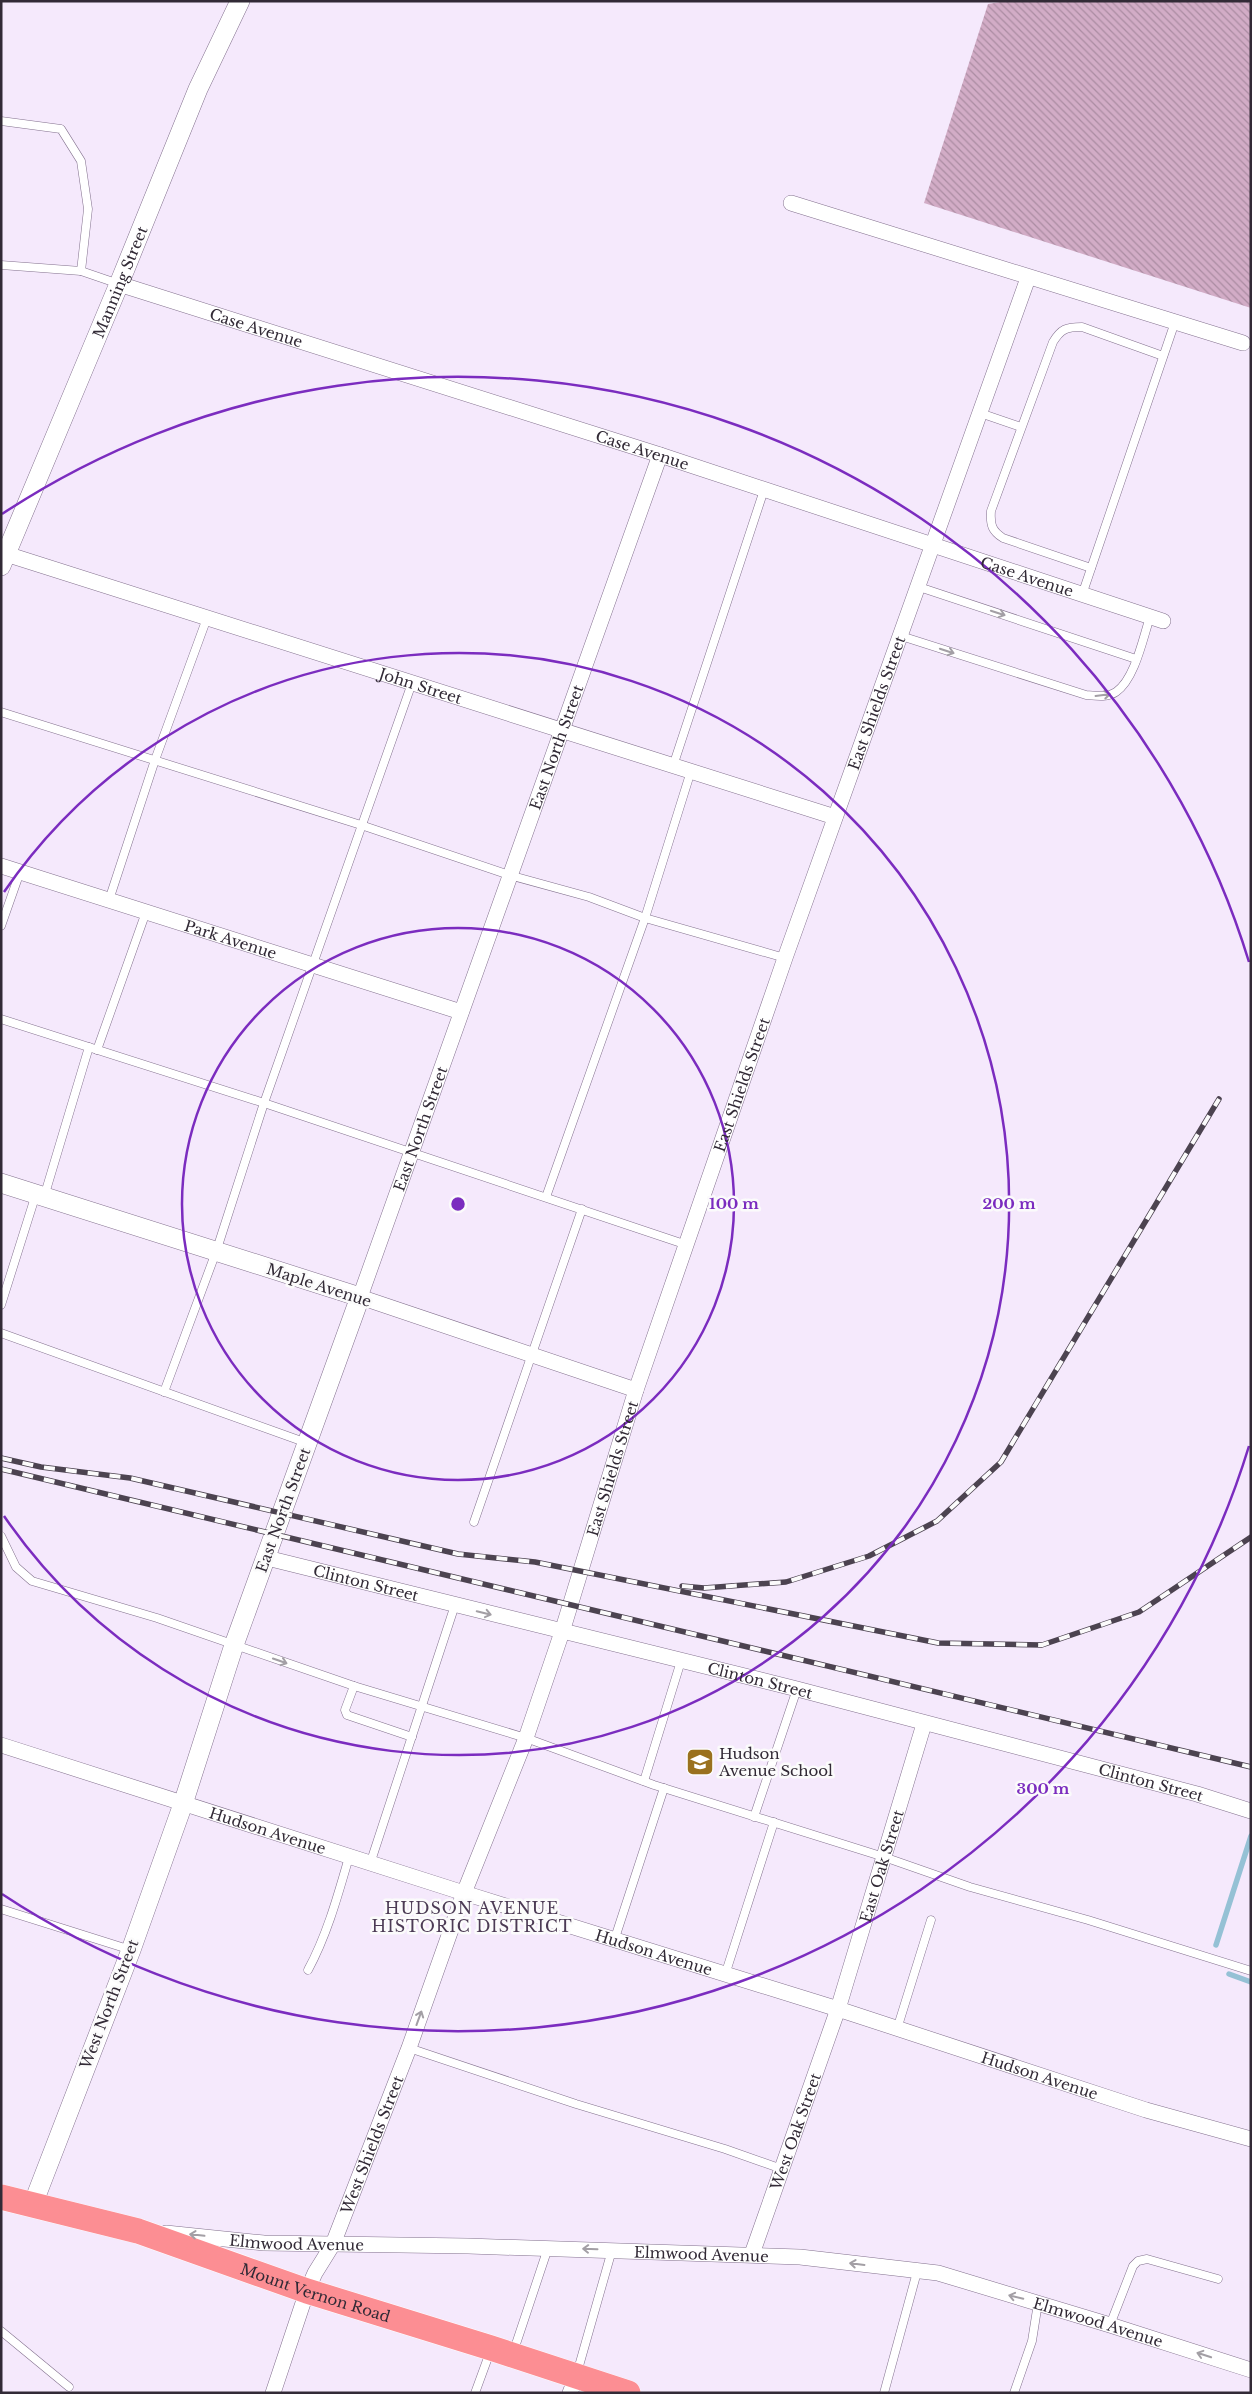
<svg xmlns="http://www.w3.org/2000/svg" width="1252" height="2394" viewBox="0 0 1252 2394" font-family="'Libre Baskerville',serif">
	<defs>
		<pattern id="building-back-hatch" width="6" height="6" patternUnits="userSpaceOnUse" patternTransform="scale(1.25)"><rect width="6" height="6" fill="#d2acc6"/><path d="M-1 5l2 2M0 0l6 6M5-1l2 2" fill="none" stroke="#ab8ca2"/></pattern>
	</defs>
	<rect width="100%" height="100%" fill="#f5e9fc"/>
	<g fill="none" stroke-linecap="round" stroke-linejoin="round">
		<g stroke="#95c1d5" stroke-width="5.5">
			<polyline points="1216,1945 1251,1836"/>
			<polyline points="1229,1974 1251,1982"/>
		</g>
	</g>
	<polygon fill="url(#building-back-hatch)" points="1007,1 1251,1 1251,308 924,203 988,4"/>
	<g fill="none" stroke-linecap="round" stroke-linejoin="round">
		<g stroke="#83718e" stroke-width="9">
			<g id="service">
				<polyline points="1,121 61,129 81,161 88,209 81,271"/>
				<polyline points="1,265 81,271 119,284"/>
				<polyline points="980,413 1021,427"/>
				<path d="M1091 568 1003 538C992 531 990 525 991 511L1053 342C1061 329 1066 327 1082 327L1163 356"/>
				<polyline points="919,587 1136,659"/>
				<polyline points="1082,595 1175,322"/>
				<path d="M901 636 1086 695C1096 696 1107 698 1116 692 1135 679 1143 638 1150 617"/>
				<polyline points="1,712 361,825 509,875 589,897 645,918 785,958"/>
				<polyline points="673,766 764,490"/>
				<polyline points="109,900 155,760 207,618"/>
				<polyline points="1,926 20,872"/>
				<polyline points="1,1019 264,1103 687,1245"/>
				<polyline points="97,1050 146,912"/>
				<polyline points="44,1197 89,1047"/>
				<polyline points="546,1197 645,918 691,771"/>
				<polyline points="1,1305 36,1194"/>
				<polyline points="1,1333 307,1443"/>
				<polyline points="164,1392 216,1252 264,1103 412,683"/>
				<polyline points="474,1522 582,1209"/>
				<polyline points="1,1536 16,1567 32,1581 157,1618 354,1686 526,1738 654,1785 884,1857 970,1887 1088,1920 1251,1971"/>
				<polyline points="354,1686 345,1710 347,1715 412,1737"/>
				<polyline points="644,1781 681,1661"/>
				<polyline points="754,1817 797,1689"/>
				<polyline points="370,1864 455,1605"/>
				<polyline points="1,1909 131,1950"/>
				<polyline points="614,1941 664,1788"/>
				<path d="M308 1970C327 1935 338 1895 349 1857"/>
				<polyline points="725,1975 774,1822"/>
				<polyline points="897,2029 931,1920"/>
				<polyline points="409,2048 576,2104 725,2149 782,2169"/>
				<polyline points="1110,2325 1133,2266 1138,2261 1147,2259 1218,2279"/>
				<polyline points="1,2331 69,2387"/>
				<polyline points="513,2353 548,2248"/>
				<polyline points="577,2373 612,2250"/>
				<polyline points="475,2393 490,2352"/>
				<polyline points="884,2393 917,2272"/>
				<polyline points="1014,2393 1032,2341 1038,2303"/>
			</g>
		</g>
		<g stroke="#83718e" stroke-width="16">
			<g id="minor">
				<polyline points="791,203 1243,343"/>
				<path id="s1" d="M119 284 660 455 1163 621"/>
				<path id="s2" d="M6 554 835 817"/>
				<path id="s3" d="M1 866 461 1012"/>
				<path id="s4" d="M636 1390 360 1297 660 455"/>
				<path id="s5" d="M267 1558 797 1689 1197 1794 1251 1811"/>
				<path id="s6" d="M1 1745 464 1893 838 2009 1146 2110 1251 2139"/>
				<path id="s7" d="M166 2233 264 2243 468 2246 800 2257 938 2273 1110 2325 1251 2370"/>
				<path id="s8" d="M752 2254 838 2009 924 1724"/>
				<path id="s9" d="M273 2393 307 2291 315 2273 333 2244 409 2048 464 1893 526 1738 562 1632 636 1390 785 958 1028 278"/>
				<polyline points="570,2393 577,2375"/>
			</g>
		</g>
		<g stroke="#83718e" stroke-width="20">
			<g id="tertiary">
				<path id="s10" d="M1 566 119 284 198 89 240 1"/>
				<polyline points="1,1183 360,1297 234,1645 183,1804 131,1950 33,2204"/>
			</g>
		</g>
		<g stroke="#fff" stroke-width="26">
			<g id="trunk">
				<path id="s11" d="M1 2197 138 2231 307 2291 491 2348 628 2393"/>
			</g>
		</g>
		<use href="#service" stroke="#fff" stroke-width="8"/>
		<use href="#minor" stroke="#fff" stroke-width="15"/>
		<use href="#tertiary" stroke="#fff" stroke-width="19"/>
		<use href="#trunk" stroke="#fc8e93" stroke-width="25"/>
		<g stroke="#4c4350" stroke-width="5.5">
			<g id="rail">
				<polyline points="1,1458 41,1467 130,1478 458,1554 535,1562 938,1643 1042,1645 1139,1612 1251,1537"/>
				<polyline points="1,1469 1251,1767"/>
				<polyline points="682,1586 704,1588 786,1582 869,1556 937,1521 1001,1462 1219,1099"/>
			</g>
		</g>
		<use href="#rail" stroke="#fbfbfb" stroke-width="4" stroke-dasharray="11" stroke-linecap="butt"/>
	</g>
	<defs><path id="oneway-shaft" d="M-6 0H5M1.5-3L5.5 0L1.5 3" fill="none" stroke-width="1.6" stroke-linecap="round" stroke-linejoin="round" transform="scale(1.25)"/></defs>
	<g stroke="#a39fa5">
		<use href="#oneway-shaft" transform="translate(998 613) rotate(18)"/>
		<use href="#oneway-shaft" transform="translate(947 651) rotate(18)"/>
		<use href="#oneway-shaft" transform="translate(1103 695) rotate(-7)"/>
		<use href="#oneway-shaft" transform="translate(484 1613) rotate(14)"/>
		<use href="#oneway-shaft" transform="translate(280 1661) rotate(19)"/>
		<use href="#oneway-shaft" transform="translate(419 2018) rotate(-70)"/>
		<use href="#oneway-shaft" transform="translate(197 2235) rotate(-174)"/>
		<use href="#oneway-shaft" transform="translate(590 2249) rotate(-178)"/>
		<use href="#oneway-shaft" transform="translate(857 2264) rotate(-173)"/>
		<use href="#oneway-shaft" transform="translate(1016 2297) rotate(-166)"/>
		<use href="#oneway-shaft" transform="translate(1204 2355) rotate(-162)"/>
	</g>
	<g fill="none" stroke="#7b2cbf" stroke-width="2.5">
		<circle cx="458" cy="1204" r="276"/>
		<path d="M4 892A551 551 0 1 1 4 1516"/>
		<path d="M1249 1446A827 827 0 0 1 2 1894M2 514A827 827 0 0 1 1249 962"/>
	</g>
	<defs>
		<g id="school-square" transform="scale(1.4375)"><rect x="-9" y="-9" width="18" height="18" rx="4" fill="#9a711e" stroke="#fbfbfb"/><path d="M0-5L7-2L0 1L-7-2ZM-4 1L0 2.5L4 1V4Q0 6-4 4Z" fill="#fff"/></g>
	</defs>
	<g fill-rule="evenodd">
		<use href="#school-square" x="700" y="1762"/>
	</g>
	<g text-anchor="middle" dominant-baseline="central" stroke-width="5" stroke-linejoin="round" paint-order="stroke">
		<g font-size="15" fill="#322a36" stroke="#fbfbfb">
			<text stroke="none"><textPath href="#s10" startOffset="308">Manning Street</textPath></text>
			<text stroke="none"><textPath href="#s1" startOffset="144">Case Avenue</textPath></text>
			<text stroke="none"><textPath href="#s1" startOffset="549">Case Avenue</textPath></text>
			<text stroke="none"><textPath href="#s1" startOffset="954">Case Avenue</textPath></text>
			<text stroke="none"><textPath href="#s2" startOffset="435">John Street</textPath></text>
			<text stroke="none"><textPath href="#s9" startOffset="1796">East Shields Street</textPath></text>
			<text stroke="none"><textPath href="#s4" startOffset="875">East North Street</textPath></text>
			<text stroke="none"><textPath href="#s3" startOffset="241">Park Avenue</textPath></text>
			<text stroke="none"><textPath href="#s9" startOffset="1391">East Shields Street</textPath></text>
			<text stroke="none"><textPath href="#s4" startOffset="470">East North Street</textPath></text>
			<text transform="translate(319 1285) rotate(18)">Maple Avenue</text>
			<text stroke="none"><textPath href="#s9" startOffset="986">East Shields Street</textPath></text>
			<text transform="translate(283 1510) rotate(-70)">East North Street</text>
			<text stroke="none"><textPath href="#s5" startOffset="102">Clinton Street</textPath></text>
			<text stroke="none"><textPath href="#s5" startOffset="508">Clinton Street</textPath></text>
			<text stroke="none"><textPath href="#s5" startOffset="912">Clinton Street</textPath></text>
			<text stroke="none"><textPath href="#s6" startOffset="280">Hudson Avenue</textPath></text>
			<text stroke="none"><textPath href="#s8" startOffset="409">East Oak Street</textPath></text>
			<text stroke="none"><textPath href="#s6" startOffset="685">Hudson Avenue</textPath></text>
			<text transform="translate(109 2004) rotate(-69)">West North Street</text>
			<text stroke="none"><textPath href="#s6" startOffset="1090">Hudson Avenue</textPath></text>
			<text stroke="none"><textPath href="#s8" startOffset="130">West Oak Street</textPath></text>
			<text stroke="none"><textPath href="#s9" startOffset="268">West Shields Street</textPath></text>
			<text stroke="none"><textPath href="#s7" startOffset="131">Elmwood Avenue</textPath></text>
			<text stroke="none"><textPath href="#s7" startOffset="536">Elmwood Avenue</textPath></text>
			<text stroke="none"><textPath href="#s11" startOffset="329">Mount Vernon Road</textPath></text>
			<text stroke="none"><textPath href="#s7" startOffset="941">Elmwood Avenue</textPath></text>
		</g>
		<g font-size="15" fill="#322a36" stroke="#fbfbfb" text-anchor="start">
			<text x="719" y="1753">Hudson<tspan x="719" dy="17">Avenue School</tspan></text>
		</g>
		<g font-size="16" letter-spacing="1" fill="#4c3b55" stroke="#fbfbfb">
			<text x="472" y="1908">HUDSON AVENUE<tspan x="472" dy="18">HISTORIC DISTRICT</tspan></text>
		</g>
	</g>
	<circle cx="458" cy="1204" r="8" fill="#7b2cbf" stroke="#fbfbfb" stroke-width="2.5"/>
	<g font-size="15" text-anchor="middle" font-weight="bold" fill="#7b2cbf" stroke="#fbfbfb" stroke-width="5" stroke-linejoin="round" paint-order="stroke">
		<text x="734" y="1209">100 m</text>
		<text x="1009" y="1209">200 m</text>
		<text x="1043" y="1794">300 m</text>
	</g>
	<rect width="1252" height="2394" fill="none" stroke="#322a36" stroke-width="5"/>
</svg>
